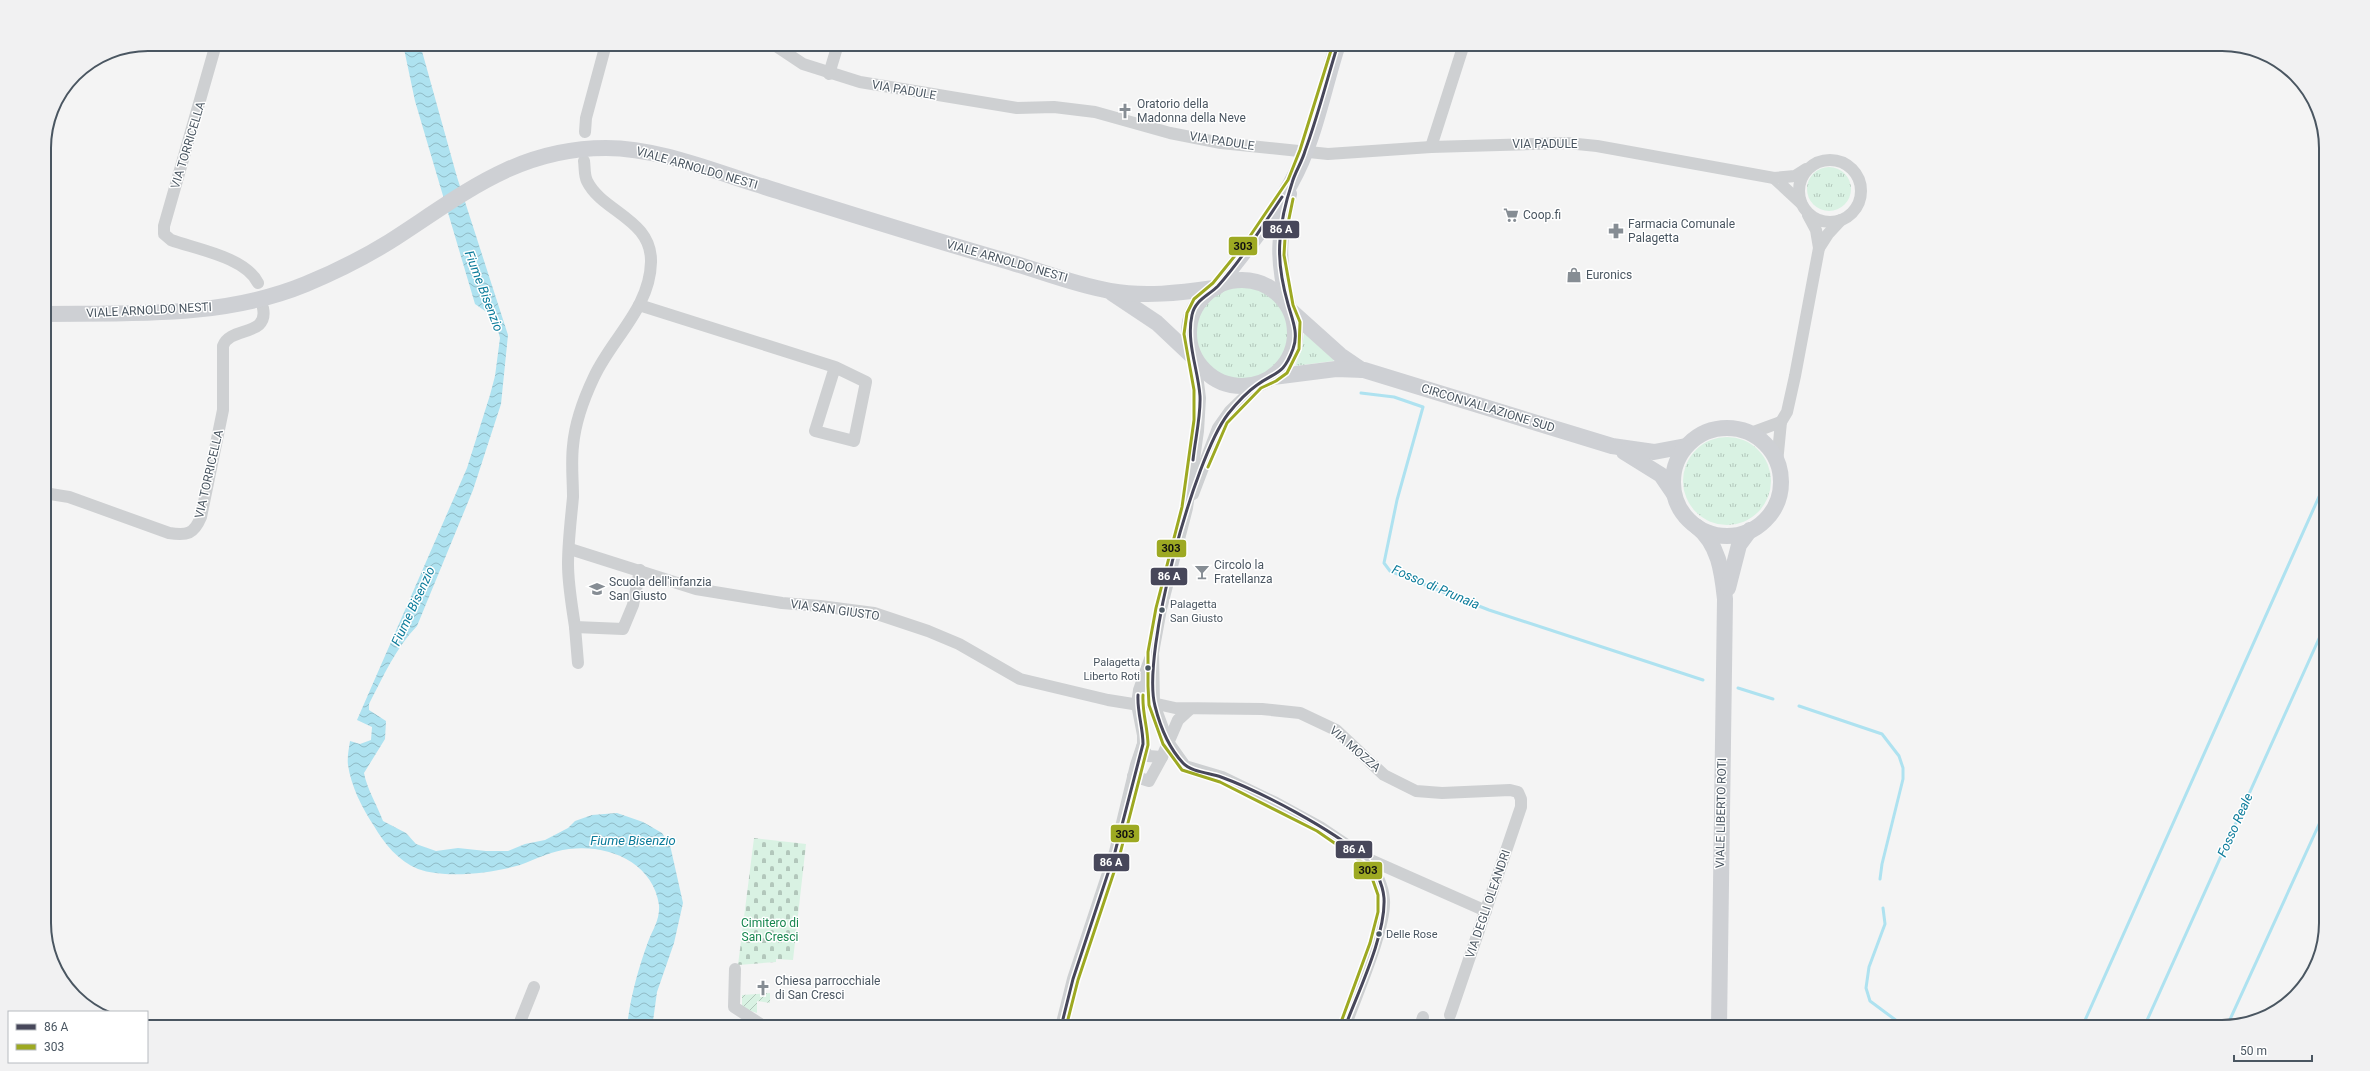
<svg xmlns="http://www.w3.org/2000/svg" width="2370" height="1071" viewBox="0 0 2370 1071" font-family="Roboto,sans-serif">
	<defs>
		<pattern id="grass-tufts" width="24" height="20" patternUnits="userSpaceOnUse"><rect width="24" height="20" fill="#d9f2e3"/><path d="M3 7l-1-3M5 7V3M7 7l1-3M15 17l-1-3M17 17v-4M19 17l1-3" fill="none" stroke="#b2c7bb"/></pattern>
		<pattern id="cemetery-stones" width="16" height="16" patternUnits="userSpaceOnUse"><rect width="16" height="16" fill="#d9f2e3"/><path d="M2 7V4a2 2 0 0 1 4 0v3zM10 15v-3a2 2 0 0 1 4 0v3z" fill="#b2c7bb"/></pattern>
		<pattern id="garden-furrows" width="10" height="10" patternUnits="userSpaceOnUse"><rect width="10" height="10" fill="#d9f2e3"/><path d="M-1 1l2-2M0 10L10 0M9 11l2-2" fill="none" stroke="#b2c7bb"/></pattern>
		<pattern id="water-waves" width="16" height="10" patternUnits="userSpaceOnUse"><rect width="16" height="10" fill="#aee2f0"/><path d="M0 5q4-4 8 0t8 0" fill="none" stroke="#90bac6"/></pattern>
	</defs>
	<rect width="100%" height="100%" fill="#f4f4f4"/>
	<g fill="url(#grass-tufts)">
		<circle cx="1829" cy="189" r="22"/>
		<circle cx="1242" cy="334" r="47"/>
		<polygon points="1304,333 1334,360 1333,361 1295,366 1302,349"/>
		<circle cx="1727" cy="481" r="44"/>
	</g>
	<polygon fill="url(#cemetery-stones)" points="754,838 806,844 793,960 776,959 776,962 738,965"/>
	<polygon fill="url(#garden-furrows)" points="770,993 770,1003 757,1001 757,1013 742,1008 742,995"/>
	<path fill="url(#water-waves)" d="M403 44H420L457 177 508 335 501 404 473 490 417 626C395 649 383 677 369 704V710L386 721 385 739 364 773C367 789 377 805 383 821L406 833 416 844 436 851 458 848 486 851H508L525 844 545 840 568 828 575 821 592 815 617 813 643 822 662 833 670 845 683 903 674 943 657 992 653 1021 655 1027H627C630 999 638 969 648 942 653 929 660 920 659 905 653 862 608 844 569 849 552 851 536 859 520 865 493 873 446 879 418 869 398 861 384 843 374 826 362 808 351 786 348 765 347 757 349 748 350 741L360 744 371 740 372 727 357 720 467 468 490 395 495 376 500 338 496 323 488 313 475 304 415 101Z"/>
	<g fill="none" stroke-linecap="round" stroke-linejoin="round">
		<g stroke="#aee2f0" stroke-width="3">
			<polyline points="1361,393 1394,397 1423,407 1397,500 1384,563 1390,571 1489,610 1703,680"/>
			<polyline points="1738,688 1773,699"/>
			<polyline points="1799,706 1882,734 1899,756 1903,768 1903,779 1882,864 1880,879"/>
			<polyline points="1883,908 1885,924 1869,967 1866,988 1870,1001 1905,1027"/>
			<polyline points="2227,1026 2326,809"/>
			<polyline points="2082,1027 2326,481"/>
			<polyline points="2144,1027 2326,623"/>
		</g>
		<g stroke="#ced0d2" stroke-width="12">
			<path d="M216 44 164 226V234L171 240C196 249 245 257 258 283"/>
			<polyline points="773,44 803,64 860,82 1017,108 1054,107 1095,112 1170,133 1221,143 1328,154 1431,147 1567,143 1597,146 1774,178"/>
			<polyline points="829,74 838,44"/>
			<polyline points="585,132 586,118 606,44"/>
			<polyline points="1431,147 1464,44"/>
			<circle cx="1830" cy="191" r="31"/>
			<path d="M584 161C585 167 584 175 587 181 602 212 652 219 651 262 650 308 612 338 594 377 584 398 575 422 573 446 571 463 573 480 573 497 571 519 568 542 568 564 568 585 572 606 575 627L623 629 633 605 640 570"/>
			<polyline points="1801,203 1774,178 1795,176 1806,169"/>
			<polyline points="1808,215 1816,230 1819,248 1828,234 1841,220"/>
			<polyline points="639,305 835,367 866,382 854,441 815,431 835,367"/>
			<path d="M1195 359 1200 398 1198 431 1187 508 1161 609 1153 653 1154 704 1168 742 1185 766 1222 777 1276 803 1320 827 1366 858C1375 870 1383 885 1384 900 1386 928 1355 998 1345 1027"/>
			<polyline points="1781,422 1787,412 1795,376 1819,248"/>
			<polyline points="1751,433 1781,422 1777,463"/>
			<path d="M44 493 69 497 169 533C187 536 194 534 201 517L223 410V346C230 326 269 337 263 308"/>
			<polyline points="1193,494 1218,428 1230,411 1258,384"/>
			<polyline points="570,549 696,589 782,603 820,606 874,613 928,631 959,644 1020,679 1108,700 1133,704 1148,702 1175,708 1262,709 1300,713 1336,730 1384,775 1416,791 1442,793 1510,790 1518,792 1521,799 1521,807 1450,1015"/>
			<polyline points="575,627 578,663"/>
			<polyline points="1142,747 1148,756 1162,757 1178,720 1190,709"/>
			<polyline points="1133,776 1149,781 1162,757"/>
			<polyline points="1366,858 1486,911"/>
			<polyline points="735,969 734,1007 765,1027"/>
			<polyline points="518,1027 534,987"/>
			<polyline points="1061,1027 1073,979 1115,852 1136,765 1143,744 1143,735 1137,704 1139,690 1150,659"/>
			<polyline points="1420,1027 1423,1017"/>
		</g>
		<g stroke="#ced0d4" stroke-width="16">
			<circle cx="1242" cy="333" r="53"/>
			<path d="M1217 287C1243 253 1271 220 1291 183 1315 140 1323 90 1338 44"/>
			<polyline points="1112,293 1157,323 1192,356"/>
			<path d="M1288 305C1277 258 1278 240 1289 194"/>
			<polyline points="1291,311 1340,355 1362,370"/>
			<path d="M44 314C132 313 224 318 306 284 335 272 363 258 389 242 461 196 516 148 606 148 656 148 708 169 755 184 838 210 920 236 1003 260 1038 270 1075 285 1110 291 1145 297 1179 293 1214 288"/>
			<polyline points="1273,377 1336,369 1364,370 1612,446 1654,452 1686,446"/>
			<circle cx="1727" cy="482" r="54"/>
			<polyline points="1624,452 1661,475 1674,494"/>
			<path d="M1696 526C1719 544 1722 572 1725 599L1719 1027"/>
			<polyline points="1728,588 1739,545 1750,530"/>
		</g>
		<g stroke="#fff" stroke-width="6">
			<g id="bus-1">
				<path d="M1338 44C1327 79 1318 116 1305 151 1302 162 1295 172 1292 183 1286 201 1281 222 1280 240 1278 262 1282 283 1288 304 1292 319 1299 333 1293 349 1283 376 1276 371 1257 385 1247 392 1236 404 1228 414 1194 458 1141 653 1155 706 1160 726 1169 748 1183 763 1191 772 1210 773 1221 777 1262 792 1331 829 1364 857 1375 866 1383 885 1384 898 1386 935 1358 992 1345 1027"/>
				<path d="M1193 460C1195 440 1201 416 1200 396 1198 369 1186 342 1192 315 1195 300 1208 296 1218 286 1242 259 1262 227 1282 197"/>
				<path d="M1061 1027 1073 979 1115 852 1143 744C1143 727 1137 712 1138 695"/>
			</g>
		</g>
		<g stroke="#fff" stroke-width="6">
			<g id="bus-2">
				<polyline points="1333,44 1300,150 1288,180 1246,242 1213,283 1194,299 1187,313 1184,334 1194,390 1194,420 1182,507 1156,608 1148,652 1148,686 1149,705 1163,744 1182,770 1220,782 1317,831 1362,862 1371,875 1378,895 1378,912 1370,943 1340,1025"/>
				<polyline points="1208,467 1227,423 1261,388 1276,381 1287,373 1299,349 1300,322 1293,305 1284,255 1285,238 1293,199"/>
				<path d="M1066 1027 1078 980 1120 854 1148 745C1148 728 1142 713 1143 695"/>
			</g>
		</g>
		<use href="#bus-1" stroke="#47475a" stroke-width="3"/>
		<use href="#bus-2" stroke="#9da922" stroke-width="3"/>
	</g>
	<defs>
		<g id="church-bare" transform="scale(1.2)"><path d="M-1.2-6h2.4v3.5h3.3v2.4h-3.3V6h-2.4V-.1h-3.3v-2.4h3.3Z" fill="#868d94" stroke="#fff" stroke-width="2.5" paint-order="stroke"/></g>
		<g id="supermarket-bare" transform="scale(1.2)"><path d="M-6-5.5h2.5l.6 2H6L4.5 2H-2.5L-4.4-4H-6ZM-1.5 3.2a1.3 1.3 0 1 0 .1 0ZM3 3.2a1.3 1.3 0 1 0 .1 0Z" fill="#868d94" stroke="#fff" stroke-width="2.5" paint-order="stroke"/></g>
		<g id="pharmacy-bare" transform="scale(1.2)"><path d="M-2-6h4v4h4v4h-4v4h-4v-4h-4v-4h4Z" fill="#868d94" stroke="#fff" stroke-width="2.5" paint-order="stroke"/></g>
		<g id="shop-bare" transform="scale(1.2)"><path d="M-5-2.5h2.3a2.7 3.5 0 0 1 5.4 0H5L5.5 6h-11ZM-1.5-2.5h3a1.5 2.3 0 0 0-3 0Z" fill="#868d94" stroke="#fff" stroke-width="2.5" paint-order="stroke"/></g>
		<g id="bar-bare" transform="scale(1.2)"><path d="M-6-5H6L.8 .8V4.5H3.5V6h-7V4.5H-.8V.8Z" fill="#868d94" stroke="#fff" stroke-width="2.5" paint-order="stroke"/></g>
		<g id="school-bare" transform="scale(1.2)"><path d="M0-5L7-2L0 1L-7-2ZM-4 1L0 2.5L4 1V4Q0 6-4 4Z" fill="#868d94" stroke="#fff" stroke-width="2.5" paint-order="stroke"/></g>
	</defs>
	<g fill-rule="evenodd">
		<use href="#church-bare" x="1125" y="111"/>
		<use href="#supermarket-bare" x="1511" y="215"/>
		<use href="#pharmacy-bare" x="1616" y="231"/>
		<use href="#shop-bare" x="1574" y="275"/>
		<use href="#bar-bare" x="1202" y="572"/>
		<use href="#school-bare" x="597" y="589"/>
		<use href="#church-bare" x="763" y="988"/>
	</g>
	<g fill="#4a5661" stroke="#fff" stroke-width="1.5">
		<circle cx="1162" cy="610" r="3.5"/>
		<circle cx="1148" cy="668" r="3.5"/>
		<circle cx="1379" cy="934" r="3.5"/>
	</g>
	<g text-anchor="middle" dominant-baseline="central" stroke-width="3" stroke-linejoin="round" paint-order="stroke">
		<g font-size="11" fill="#4a5661" stroke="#fff" text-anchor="start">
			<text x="1170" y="604">Palagetta<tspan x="1170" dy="14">San Giusto</tspan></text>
			<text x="1140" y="662" text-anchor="end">Palagetta<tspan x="1140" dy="14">Liberto Roti</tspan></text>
			<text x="1386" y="934">Delle Rose</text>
		</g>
		<g font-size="12" fill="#4a5661" stroke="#fff">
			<text transform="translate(904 90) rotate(10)">VIA PADULE</text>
			<text transform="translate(1222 141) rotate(9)">VIA PADULE</text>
			<text x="1545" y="144">VIA PADULE</text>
			<text transform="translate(188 145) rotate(-73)">VIA TORRICELLA</text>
			<text transform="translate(697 168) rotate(16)">VIALE ARNOLDO NESTI</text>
			<text transform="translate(1007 261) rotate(16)">VIALE ARNOLDO NESTI</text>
			<text transform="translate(149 310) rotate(-3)">VIALE ARNOLDO NESTI</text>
			<text transform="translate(1488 408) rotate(17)">CIRCONVALLAZIONE SUD</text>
			<text transform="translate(209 474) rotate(-77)">VIA TORRICELLA</text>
			<text transform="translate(835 610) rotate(8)">VIA SAN GIUSTO</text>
			<text transform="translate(1355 749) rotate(41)">VIA MOZZA</text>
			<text transform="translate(1721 813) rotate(-89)">VIALE LIBERTO ROTI</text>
			<text transform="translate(1488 904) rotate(-71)">VIA DEGLI OLEANDRI</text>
		</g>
		<g font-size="12" fill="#4a5661" stroke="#fff" text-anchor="start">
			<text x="1137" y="104">Oratorio della<tspan x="1137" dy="14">Madonna della Neve</tspan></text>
			<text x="1523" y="215">Coop.fi</text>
			<text x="1628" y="224">Farmacia Comunale<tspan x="1628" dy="14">Palagetta</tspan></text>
			<text x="1586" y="275">Euronics</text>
			<text x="1214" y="565">Circolo la<tspan x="1214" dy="14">Fratellanza</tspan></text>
			<text x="609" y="582">Scuola dell'infanzia<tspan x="609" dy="14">San Giusto</tspan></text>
			<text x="775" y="981">Chiesa parrocchiale<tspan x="775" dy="14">di San Cresci</tspan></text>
		</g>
		<g font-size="12" fill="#17864f" stroke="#fff">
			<text x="770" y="923">Cimitero di<tspan x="770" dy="14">San Cresci</tspan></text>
		</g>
		<g font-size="13" font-style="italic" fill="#0c7c9b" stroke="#fff">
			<text transform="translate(484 291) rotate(69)">Fiume Bisenzio</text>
			<text transform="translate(1436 587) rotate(23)">Fosso di Prunaia</text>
			<text transform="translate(413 606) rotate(-65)">Fiume Bisenzio</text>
			<text transform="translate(2235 825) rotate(-66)">Fosso Reale</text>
			<text x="633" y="840">Fiume Bisenzio</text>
		</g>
	</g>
	<path d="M0 0H2370V1071H0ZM148 51H2222A97 97 0 0 1 2319 148V923A97 97 0 0 1 2222 1020H148A97 97 0 0 1 51 923V148A97 97 0 0 1 148 51Z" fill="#f1f1f2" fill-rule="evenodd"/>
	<path fill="none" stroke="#4a5661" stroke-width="2" d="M148 51H2222A97 97 0 0 1 2319 148V923A97 97 0 0 1 2222 1020H148A97 97 0 0 1 51 923V148A97 97 0 0 1 148 51Z"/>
	<g stroke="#fff" stroke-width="1.5">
		<rect x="1262" y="220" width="38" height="19" rx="4" fill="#47475a"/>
		<rect x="1228" y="236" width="30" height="20" rx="4" fill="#9da922"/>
		<rect x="1156" y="539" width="31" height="19" rx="4" fill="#9da922"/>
		<rect x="1150" y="567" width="38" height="19" rx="4" fill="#47475a"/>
		<rect x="1110" y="824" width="30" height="19" rx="4" fill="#9da922"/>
		<rect x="1335" y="840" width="38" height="19" rx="4" fill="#47475a"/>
		<rect x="1093" y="853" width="37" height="19" rx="4" fill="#47475a"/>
		<rect x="1353" y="861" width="30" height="19" rx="4" fill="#9da922"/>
	</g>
	<g font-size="11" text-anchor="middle" font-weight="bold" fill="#fff">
		<text x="1281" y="233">86 A</text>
		<text x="1169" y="580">86 A</text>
		<text x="1354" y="853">86 A</text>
		<text x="1111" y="866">86 A</text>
	</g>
	<g font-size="11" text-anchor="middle" font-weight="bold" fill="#111">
		<text x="1243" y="250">303</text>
		<text x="1171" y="552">303</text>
		<text x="1125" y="838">303</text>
		<text x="1368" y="874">303</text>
	</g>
	<rect x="8" y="1011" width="140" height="52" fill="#ffffff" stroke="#b7bbc0"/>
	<rect x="16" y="1024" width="20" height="6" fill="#47475a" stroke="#b7bbc0"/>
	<text x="44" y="1031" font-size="12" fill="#4a5661">86 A</text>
	<rect x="16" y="1044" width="20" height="6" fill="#9da922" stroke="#b7bbc0"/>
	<text x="44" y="1051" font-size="12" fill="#4a5661">303</text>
	<path d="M2234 1055v6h78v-6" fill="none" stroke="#4a5661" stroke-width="2"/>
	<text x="2240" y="1055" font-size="12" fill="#4a5661" stroke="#ffffff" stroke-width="3" paint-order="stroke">50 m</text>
</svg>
